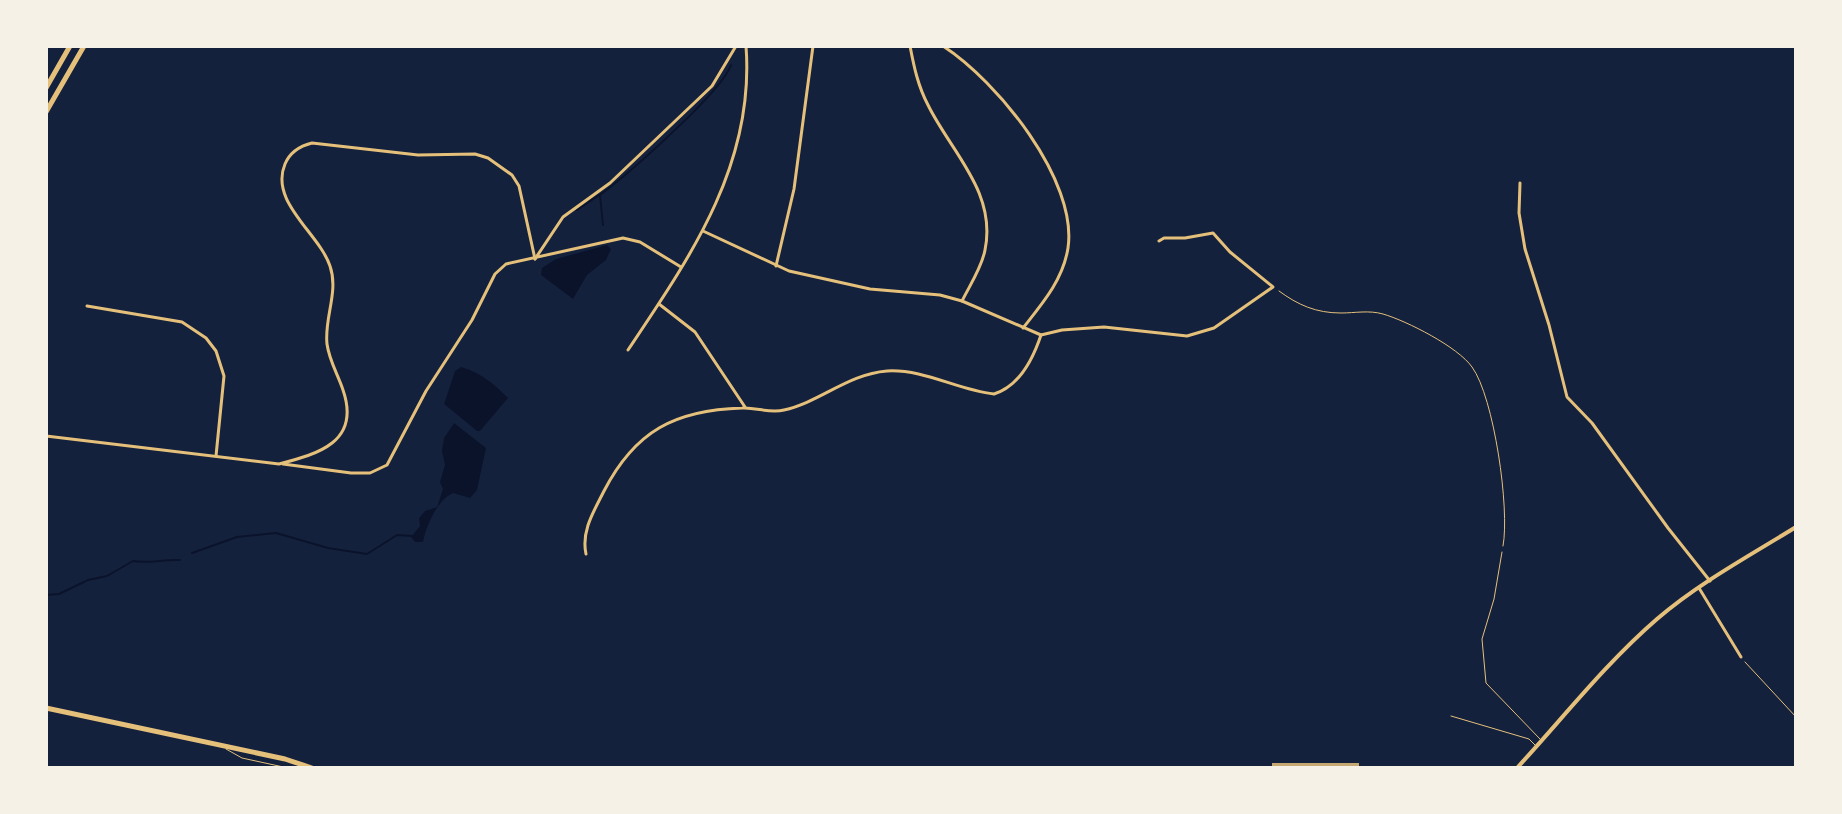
<svg xmlns="http://www.w3.org/2000/svg" width="1842" height="814" viewBox="0 0 1842 814" font-family="'Sofia Sans Condensed',sans-serif">
	<rect width="100%" height="100%" fill="#14213d"/>
	<g fill="#0b132b">
		<polygon points="607,245 611,249 606,260 587,275 573,299 541,275 542,268 556,259"/>
		<path d="M461 367C482 373 495 385 508 398L480 431H477L444 404 455 371Z"/>
		<path d="M454 423 486 448 477 490 470 498 453 493C438 499 426 526 423 542H415L411 537 420 526 419 518 425 511 437 507 443 489 440 482 445 465 442 451 444 438Z"/>
	</g>
	<g fill="none" stroke-linecap="round" stroke-linejoin="round">
		<g stroke="#0b132b" stroke-width="2">
			<polyline points="577,210 599,195"/>
			<path d="M603 225 600 195C627 175 722 92 731 65"/>
			<polyline points="192,553 237,537 276,533 328,548 367,554 397,535 412,536"/>
			<path d="M46 595 59 594 88 580 107 576 133 561C149 564 164 559 180 560"/>
		</g>
	</g>
	<rect fill="#c6a872" x="1272" y="763" width="87" height="5"/>
	<g fill="none" stroke-linecap="round" stroke-linejoin="round">
		<g stroke="#e5c07b" stroke-width="1">
			<path d="M1279 291C1298 305 1316 313 1341 313 1355 313 1369 310 1383 314 1407 321 1458 347 1472 367 1494 397 1510 509 1503 546"/>
			<polyline points="1745,662 1796,717"/>
		</g>
		<g stroke="#e5c07b" stroke-width="1">
			<polyline points="1502,552 1494,599 1482,639 1486,683 1540,739"/>
			<polyline points="1451,716 1529,739 1535,745"/>
			<polyline points="226,749 242,758 288,768"/>
		</g>
		<g stroke="#e5c07b" stroke-width="3">
			<path d="M910 46C914 67 918 86 928 105 951 152 997 192 985 250 982 267 970 285 962 301"/>
			<path d="M943 46C997 81 1078 180 1068 248 1063 280 1042 304 1023 328"/>
			<polyline points="1520,183 1519,213 1525,249 1549,325 1567,397 1592,423 1668,528 1710,581"/>
			<polyline points="703,231 789,271 870,289 940,295 962,301 1041,335 1062,330 1104,327 1187,336 1214,328 1273,287 1230,252 1213,233 1185,238 1164,238 1159,241"/>
			<polyline points="535,259 563,217 610,183 712,86 736,46"/>
			<polyline points="776,266 794,189 813,46"/>
			<polyline points="659,304 695,332 745,407"/>
			<polyline points="87,306 182,322 206,338 216,351 224,376 216,456"/>
			<path d="M628 350C691 256 755 164 746 46"/>
			<path d="M46 436 279 464C318 454 361 442 343 390 338 375 329 360 327 344 324 318 339 292 330 266 319 233 269 202 285 164 290 152 300 146 312 143L418 155 475 154 488 158 512 175 519 186 535 259"/>
			<polyline points="283,464 351,473 370,473 387,465 426,391 472,320 495,274 506,264 623,238 640,242 681,267"/>
			<path d="M586 554C581 531 594 511 604 491 635 431 675 410 742 408 756 407 770 414 784 410 820 402 848 374 887 371 925 369 957 390 994 394 1020 386 1033 359 1041 335"/>
			<polyline points="1699,588 1741,657"/>
		</g>
		<path stroke="#e5c07b" stroke-width="4" d="M1517 768C1563 718 1606 663 1657 619 1699 583 1749 556 1796 527"/>
		<polyline stroke="#e5c07b" stroke-width="5" points="46,708 285,759 312,768"/>
		<g stroke="#e5c07b" stroke-width="5">
			<polyline points="46,88 70,46"/>
			<polyline points="46,112 84,46"/>
		</g>
	</g>
	<rect width="1842" height="814" fill="none" stroke="#f6f1e7" stroke-width="96"/>
</svg>
